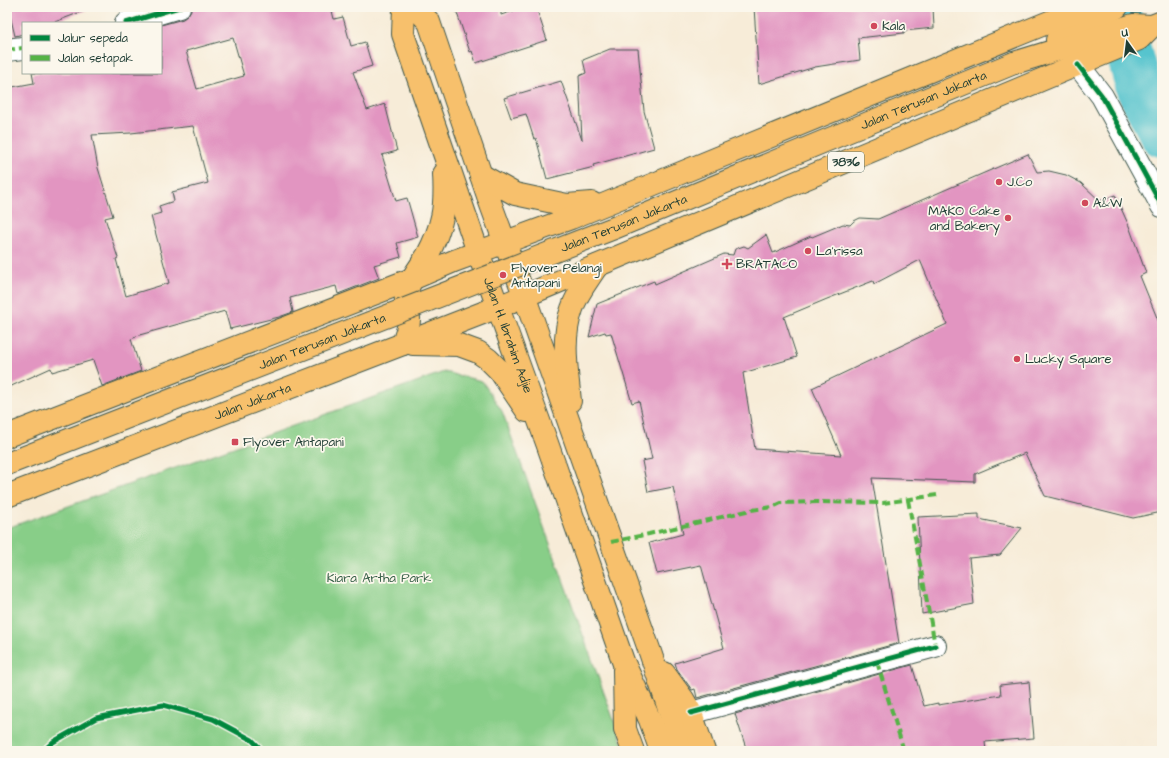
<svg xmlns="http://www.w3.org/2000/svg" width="1169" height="758" viewBox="0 0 1169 758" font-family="'Architects Daughter',sans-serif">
	<rect width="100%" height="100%" fill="#fbf7ec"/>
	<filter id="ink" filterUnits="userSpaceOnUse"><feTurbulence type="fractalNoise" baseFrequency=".025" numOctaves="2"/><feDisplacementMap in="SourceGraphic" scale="8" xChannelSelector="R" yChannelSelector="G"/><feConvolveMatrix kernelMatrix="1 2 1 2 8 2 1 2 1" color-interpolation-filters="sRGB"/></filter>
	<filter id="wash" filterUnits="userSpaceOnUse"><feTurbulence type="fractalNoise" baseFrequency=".012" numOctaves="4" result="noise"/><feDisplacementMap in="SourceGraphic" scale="16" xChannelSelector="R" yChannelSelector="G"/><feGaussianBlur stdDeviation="0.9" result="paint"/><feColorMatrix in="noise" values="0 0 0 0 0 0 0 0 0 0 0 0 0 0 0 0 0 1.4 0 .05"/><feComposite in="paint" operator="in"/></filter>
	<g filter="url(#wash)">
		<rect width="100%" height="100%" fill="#f7ecd8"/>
		<polygon fill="#88ce88" stroke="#54865e" points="444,372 482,381 502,411 625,751 7,751 7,528"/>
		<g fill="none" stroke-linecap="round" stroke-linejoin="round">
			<polyline stroke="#57c4ce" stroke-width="46" points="1116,7 1139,89 1162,134"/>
		</g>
		<g id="blocks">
			<g fill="#e295c1" fill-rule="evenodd">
				<polygon points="8,7 89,7 89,9 52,23 23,23 23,34 15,36"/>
				<path d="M191 7H331L334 19 343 17 351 46 365 42 372 66 353 72 367 110 385 104 397 151 382 155 396 201 407 198 418 237 397 243 401 257 374 265 379 278 338 294 336 286 290 298 293 312 279 317 230 329 225 311 136 336V337L131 339 141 371 102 386 93 360 52 372 51 368 7 388V88L34 83 32 73H161V25L183 19 188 15 191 10ZM233 38 244 76 197 89 186 51ZM193 126 208 183 172 192 174 201 159 206 161 213 151 216 169 283 126 296 116 259 118 258 105 218 113 216 98 168 92 135 131 133Z"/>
				<polygon points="455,7 501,7 501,15 525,7 536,7 547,40 476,63 472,51 470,52"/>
				<polygon points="754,7 933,7 934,28 904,31 904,33 858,38 860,60 815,67 759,84"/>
				<polygon points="610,49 638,49 644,111 654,148 593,165 594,167 547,179 536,138 534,139 526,114 511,118 504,98 561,81 582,140 579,76 586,73 583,60"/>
				<path d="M1028 154 1037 172 1049 171 1066 175 1081 183 1100 201 1115 195 1129 226 1146 273 1140 276 1162 330V512L1133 518 1045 496 1025 453 975 474V482L872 478 899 643 697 698 695 689 692 690 677 669 675 663 724 648 701 565 657 574 649 543 683 534 673 487 648 492 642 461 652 459 639 401 632 403 611 333 606 334 605 332 589 337 597 304 654 281 655 284 724 254 733 255 735 249 744 246 748 248 766 235 773 253 811 236 812 237 843 224 850 225 854 221 860 218 878 219ZM920 260 947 324 812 388 841 455 755 449 743 373 797 357 784 317 827 299 873 281 874 284Z"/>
				<polygon points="979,514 979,519 1022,528 1000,555 969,558 974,604 922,614 918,517"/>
				<polygon points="912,665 924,706 938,703 938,705 1001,695 1000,685 1029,682 1034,738 985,742 986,751 747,751 735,714"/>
			</g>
		</g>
	</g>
	<g filter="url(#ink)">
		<use href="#blocks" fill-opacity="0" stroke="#3f574d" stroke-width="1"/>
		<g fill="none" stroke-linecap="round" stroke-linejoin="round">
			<g stroke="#3f574d" stroke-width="24">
				<g id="minor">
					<polyline points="126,23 179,7"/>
					<polyline points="7,50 23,48"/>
					<polyline points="1078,65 1102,96 1162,206"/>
					<polyline points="691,713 935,646"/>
				</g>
			</g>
			<g stroke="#3f574d" stroke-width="24">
				<g id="major">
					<path id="s1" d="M404 7 403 34 478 252 547 443 623 661 650 720 661 751"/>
					<polyline points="415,7 429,22 490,202 524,295 650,652 683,751"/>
					<polyline points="1057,40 1117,7"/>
					<polyline points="1014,63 1092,39 1133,25 1152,26"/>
					<polyline points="481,175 515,194 567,205 592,203"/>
					<path d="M403 344C405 337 409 328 409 320 410 310 403 301 407 290 411 278 420 267 427 256 443 226 446 207 444 174"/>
					<polyline points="413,344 459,345 478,352 488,359 500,371 527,411"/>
					<path d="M570 401C567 371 561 338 572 309 577 293 588 280 597 266"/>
					<polyline points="7,436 412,279 454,261 571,218 615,200 1076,11 1088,7"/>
					<path id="s2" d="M7 496 403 344 498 307 1139 39 1152 26 1162 22"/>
					<polyline points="624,670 625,729 633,751"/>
					<polyline points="664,673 683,699 691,713 704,751"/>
				</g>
			</g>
			<use href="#minor" stroke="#fff" stroke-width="22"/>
			<use href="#major" stroke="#f7c06c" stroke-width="22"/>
			<g stroke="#3f574d" stroke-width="24" stroke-linecap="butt">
				<g id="major-bridge">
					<path id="s3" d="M7 464 614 228 1014 63"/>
				</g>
			</g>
			<use href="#major-bridge" stroke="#f7c06c" stroke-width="22"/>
			<g stroke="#55b346" stroke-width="4" stroke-dasharray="8 4" stroke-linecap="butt">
				<polyline points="7,50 23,48"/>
				<polyline points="908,500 933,634 935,646 932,647"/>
				<polyline points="611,542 649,534 751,510 773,507 781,503 817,502 883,503 937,495"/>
				<polyline points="877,662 904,751"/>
			</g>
			<g stroke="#fbf7ec" stroke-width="8">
				<g id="cycleway">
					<polyline points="126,23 179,7"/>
					<polyline points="1078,65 1102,96 1162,206"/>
					<polyline points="691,713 935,646"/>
					<polyline points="43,751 53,742 96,718 163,705 213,719 252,740 263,751"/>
				</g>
			</g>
			<use href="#cycleway" stroke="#00873e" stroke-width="5"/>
		</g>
	</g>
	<g fill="#d1495b" stroke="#fbf7ec" stroke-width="1.5">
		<circle cx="874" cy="26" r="4"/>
		<circle cx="999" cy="182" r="4"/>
		<circle cx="1085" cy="203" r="4"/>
		<circle cx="1008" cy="218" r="4"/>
		<circle cx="808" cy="251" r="4"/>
		<path d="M725 258h4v4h4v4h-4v4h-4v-4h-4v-4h4z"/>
		<circle cx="503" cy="275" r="4"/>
		<circle cx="1017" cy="359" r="4"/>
		<rect x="231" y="438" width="8" height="8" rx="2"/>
	</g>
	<g text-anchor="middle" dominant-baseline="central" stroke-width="3.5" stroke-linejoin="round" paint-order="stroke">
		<rect fill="#fbf7ec" stroke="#61756b" stroke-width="1" x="828" y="152" width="36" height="20" rx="3"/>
		<g font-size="12" font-weight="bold" fill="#1f3d34">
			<text x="846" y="162">3836</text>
		</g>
		<g font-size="13" fill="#1f3d34" stroke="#fbf7ec" text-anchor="start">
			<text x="882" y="26">Kala</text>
			<text x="1007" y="182">J.Co</text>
			<text x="1093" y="203">A&amp;W</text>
			<text x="1000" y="211" text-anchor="end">MAKO Cake<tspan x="1000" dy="15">and Bakery</tspan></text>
			<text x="816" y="251">La'rissa</text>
			<text x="736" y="264">BRATACO</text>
			<text x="511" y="268">Flyover Pelangi<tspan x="511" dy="15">Antapani</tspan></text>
			<text x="1025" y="359">Lucky Square</text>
			<text x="243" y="442">Flyover Antapani</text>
		</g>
		<g font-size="13" fill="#1f3d34" stroke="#fbf7ec">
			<text stroke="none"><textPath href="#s3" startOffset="986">Jalan Terusan Jakarta</textPath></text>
			<text stroke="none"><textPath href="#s3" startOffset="662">Jalan Terusan Jakarta</textPath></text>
			<text stroke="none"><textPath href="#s1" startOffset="346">Jalan H. Ibrahim Adjie</textPath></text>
			<text stroke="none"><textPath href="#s3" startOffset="338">Jalan Terusan Jakarta</textPath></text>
			<text stroke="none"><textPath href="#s2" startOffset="263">Jalan Jakarta</textPath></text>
		</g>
		<g font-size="13" fill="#396149" stroke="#fbf7ec">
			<text x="379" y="578">Kiara Artha Park</text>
		</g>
	</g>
	<rect width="1169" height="758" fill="none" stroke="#fbf7ec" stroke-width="24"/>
	<rect x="22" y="22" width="140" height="52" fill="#fbf7ec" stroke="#a3ada2"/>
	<rect x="30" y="35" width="20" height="6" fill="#00873e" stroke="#a3ada2"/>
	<text x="58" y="42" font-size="12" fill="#1f3d34">Jalur sepeda</text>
	<rect x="30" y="55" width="20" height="6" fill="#55b346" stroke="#a3ada2"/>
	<text x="58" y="62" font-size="12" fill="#1f3d34">Jalan setapak</text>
	<g transform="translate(1127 42) rotate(346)" stroke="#fbf7ec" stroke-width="3" paint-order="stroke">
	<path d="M0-3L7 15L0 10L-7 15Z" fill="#1f3d34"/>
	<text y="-6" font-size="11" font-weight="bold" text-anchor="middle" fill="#1f3d34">U</text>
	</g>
</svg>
